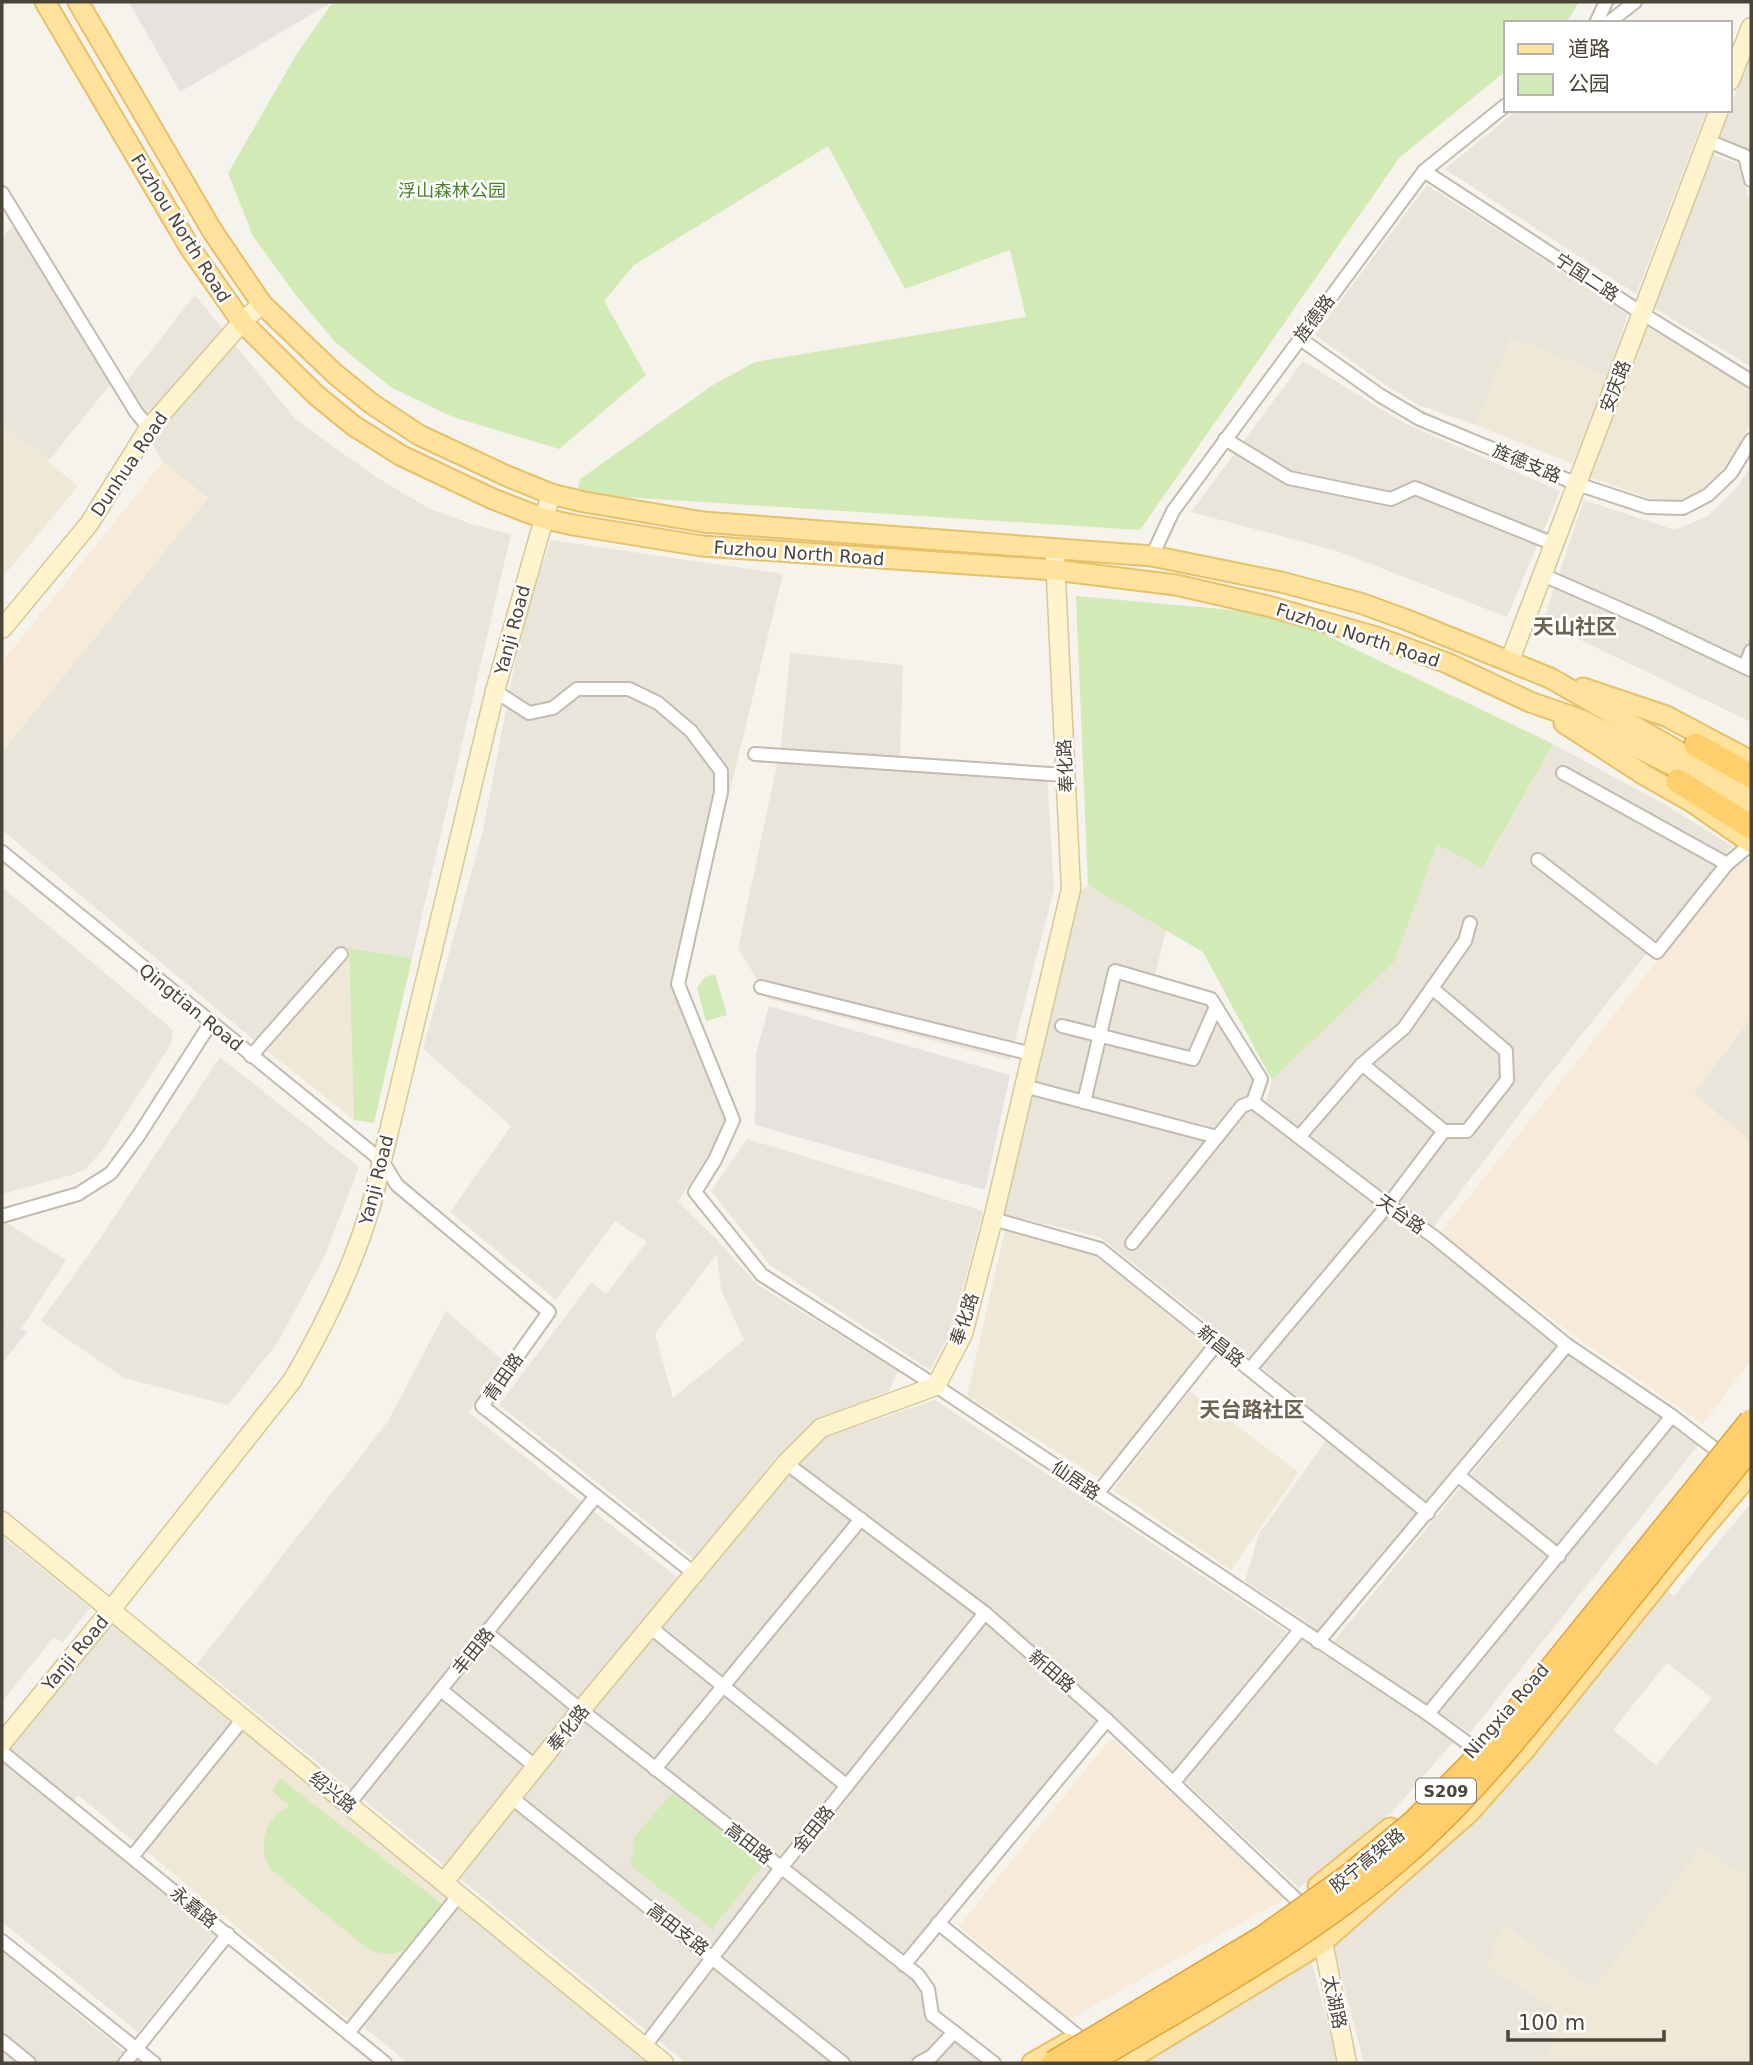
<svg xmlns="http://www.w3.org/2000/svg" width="1753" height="2065" viewBox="0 0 1753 2065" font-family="'DejaVu Sans','Noto Sans SC',sans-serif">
	<rect width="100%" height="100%" fill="#f6f3ec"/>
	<g fill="#eae5da" fill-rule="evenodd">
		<polygon points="1751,55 1751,150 1717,139"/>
		<polygon points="1517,110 1707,110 1636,294 1445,169"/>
		<polygon points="1710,154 1739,164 1751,209 1751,367 1653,307"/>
		<polygon points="1427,185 1628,314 1607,377 1511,338 1476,425 1419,405 1384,384 1315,335"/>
		<polygon points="19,218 114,380 48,461 2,424 2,238"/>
		<polygon points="195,295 295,419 373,475 428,508 474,525 511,534 412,958 349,948 266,1050 2,830 2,752 208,498 163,462 120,390"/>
		<polygon points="1303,361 1406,424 1560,491 1507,617 1337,551 1191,512"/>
		<polygon points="1751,466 1751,722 1543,622 1584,500 1675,530 1708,516 1738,486"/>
		<path d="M551 540 783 574 683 982 733 1120 678 1201 716 1239 758 1285 898 1371 889 1391 819 1419 777 1456 694 1559 499 1405 591 1282 606 1294 647 1242 615 1221 556 1300 450 1212 511 1126 423 1049 483 830 524 616ZM717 1254 721 1290 744 1340 673 1398 655 1334Z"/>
		<polygon points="790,653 903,665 900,759 1047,774 1054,889 1010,1060 769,999 738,948 781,746"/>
		<polygon points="1553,744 1664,804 1732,846 1543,1083 1429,1233 1386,1196 1266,1102 1272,1080 1394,962 1437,845 1484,868"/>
		<polygon points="1088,885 1166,930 1152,987 1208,1003 1255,1077 1248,1097 1236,1100 1214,1127 1033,1081 1077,895"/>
		<polygon points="2,887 173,1030 171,1044 103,1149 87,1168 72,1175 2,1194"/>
		<polygon points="1751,1018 1751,1141 1693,1094"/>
		<polygon points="220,1057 359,1167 325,1255 278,1342 228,1405 124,1378 41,1321 97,1243"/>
		<polygon points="1029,1093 1223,1141 1252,1106 1393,1218 1425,1239 1557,1344 1428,1505 1219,1332 1100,1237 1002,1214"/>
		<polygon points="747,1139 983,1211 952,1329 930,1370 770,1265 711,1191"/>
		<polygon points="5,1222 66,1260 21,1329 2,1319 2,1227"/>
		<polygon points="446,1311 508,1365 468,1412 692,1589 785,1474 826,1437 935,1400 1287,1632 1167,1779 1101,1718 897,1966 918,1985 926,2018 986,2063 686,2063 197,1664 387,1423"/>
		<polygon points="1569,1355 1699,1444 1470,1733 1334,1641"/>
		<polygon points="1326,1441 1420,1513 1312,1647 1454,1741 1393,1811 1299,1888 1184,1781 1310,1624 1245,1581 1259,1534"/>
		<path d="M1751 1503V1883L1702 1848 1593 1990 1503 1925 1488 1966 1551 2006 1561 2019 1553 2042 1542 2063H1364L1332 1941 1664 1588 1674 1596ZM1667 1663 1712 1698 1656 1765 1613 1730Z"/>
		<polygon points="2,1536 90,1608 62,1643 54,1637 2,1702"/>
		<polygon points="110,1620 236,1727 138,1845 78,1795 57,1821 65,1813 216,1934 138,2032 2,1922 2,1756"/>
		<polygon points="456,1906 649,2063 408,2063 360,2024"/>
		<polygon points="2,1952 138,2063 2,2063"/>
		<polygon points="1311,1958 1338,2063 1144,2063"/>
	</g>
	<g fill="#f7ead8">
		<polygon points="163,462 208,498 2,752 2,662"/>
		<polygon points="1742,854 1751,861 1751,1018 1693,1093 1751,1141 1751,1360 1703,1424 1576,1337 1440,1233"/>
		<polygon points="1111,1738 1286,1898 1068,2020 959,1926"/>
	</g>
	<g fill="#e6e2dd">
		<polygon points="129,2 332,2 180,92"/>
		<polygon points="769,1006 1010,1075 985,1190 755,1125 756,1054"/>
		<polygon points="2,1319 27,1332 2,1363"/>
	</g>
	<g fill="#efe8d6">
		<polygon points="1647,326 1751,389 1751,424 1726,465 1703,489 1681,501 1649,498 1590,477"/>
		<polygon points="1511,338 1607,377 1572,464 1476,425"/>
		<polygon points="2,424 78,486 2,578"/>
		<polygon points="349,948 354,1120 266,1050"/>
		<polygon points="1005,1229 1094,1255 1206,1346 1106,1473 1097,1477 967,1396"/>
		<polygon points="1190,1391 1299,1472 1231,1570 1113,1490"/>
		<polygon points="248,1723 459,1895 354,2025 145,1850"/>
		<polygon points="1702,1848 1751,1883 1751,2063 1542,2063 1553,2042 1561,2019 1551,2006 1488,1966 1502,1925 1593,1990"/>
	</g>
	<g fill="#d2eab5">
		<polygon points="333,2 1579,2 1566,23 1506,23 1506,71 1400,157 1140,530 577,494 580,479 713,385 755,362 1026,317 1010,250 905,289 828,146 634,265 604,301 646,375 559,449 453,417 392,388 335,342 295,294 253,236 228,173 296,55"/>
		<polygon points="1076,596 1244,611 1313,629 1553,744 1483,868 1437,845 1394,962 1272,1080 1203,952 1088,885"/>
		<polygon points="349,948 412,958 374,1123 354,1120"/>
		<polygon points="715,974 727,1015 706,1021 697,988 705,977"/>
		<path d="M280 1778 443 1905C421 1934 409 1966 368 1949L270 1869C257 1846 264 1817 290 1806L272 1791Z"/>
		<polygon points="672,1793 765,1863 712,1929 630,1865 634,1847 633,1838"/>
	</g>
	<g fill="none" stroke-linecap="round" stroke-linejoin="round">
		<g stroke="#c2bbae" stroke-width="16">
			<g id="street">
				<polyline points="1596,23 1606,2"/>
				<polyline points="1608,23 1635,2"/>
				<polyline points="1708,141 1745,156 1751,180"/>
				<polyline points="1424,171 1643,314 1751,381"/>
				<polyline points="2,193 136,412 149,428"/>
				<polyline points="1299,338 1381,396 1420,419 1577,484 1647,507 1683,508 1708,495 1731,473 1751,440"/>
				<polyline points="1225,439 1289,478 1391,499 1415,488 1554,544"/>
				<polyline points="1152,556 1173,511 1424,171 1506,105"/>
				<polyline points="1543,575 1648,621 1751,670"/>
				<polyline points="1745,667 1751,651"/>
				<polyline points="495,691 529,713 553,708 577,689 629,689 658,703 691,731 721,771 721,792 678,984 733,1120 715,1160 695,1192 762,1275 936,1386 1428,1714 1485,1756"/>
				<polyline points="755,754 1065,775"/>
				<polyline points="1563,773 1727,864"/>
				<polyline points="2,852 382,1161 397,1185 549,1312 482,1406 695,1574"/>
				<polyline points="1538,860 1657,952 1727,864 1751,844"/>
				<polyline points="761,987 1032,1054"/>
				<polyline points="1062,1026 1193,1059 1216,1007"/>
				<polyline points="251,1056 341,954"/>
				<polyline points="1362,1064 1444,1131 1467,1131 1507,1080 1506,1051 1432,988"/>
				<polyline points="1024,1086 1217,1137 1242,1106 1253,1102 1381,1200 1433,1236 1567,1345 1672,1416 1727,1458"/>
				<polyline points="1084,1102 1115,971 1211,999 1261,1079 1253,1102"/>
				<polyline points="1299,1137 1362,1064 1404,1028 1465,941 1470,923"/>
				<polyline points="2,1216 78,1194 111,1173 139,1135 210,1024"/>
				<polyline points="993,1219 1100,1249 1428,1513"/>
				<polyline points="1132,1243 1217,1137"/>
				<polyline points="1250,1369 1388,1205 1444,1131"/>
				<polyline points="786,1463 985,1613 1107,1720 1299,1902 1306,1913"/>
				<polyline points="1459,1476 1559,1556"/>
				<polyline points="1097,1494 1217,1343"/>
				<polyline points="650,1627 847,1786"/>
				<polyline points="487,1633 581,1710 918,1975 928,1989 932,2015 994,2063"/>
				<polyline points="1318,1642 1567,1345"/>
				<polyline points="441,1690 536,1767"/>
				<polyline points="1428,1714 1672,1416"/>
				<polyline points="2,1752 385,2063"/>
				<polyline points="655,1769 861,1519"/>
				<polyline points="1174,1782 1300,1630"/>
				<polyline points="512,1798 843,2063"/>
				<polyline points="348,1805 596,1496"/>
				<polyline points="132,1857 243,1719"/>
				<polyline points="938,1923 1078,2036 1086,2050"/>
				<polyline points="2,1941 154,2063"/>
				<polyline points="904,1965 1107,1720"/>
				<polyline points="348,2033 459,1895"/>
				<polyline points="2,2041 29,2063"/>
				<polyline points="644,2047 781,1868 985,1613"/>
				<polyline points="125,2063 228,1934"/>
				<polyline points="919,2063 932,2056 954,2032"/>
			</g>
		</g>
		<g stroke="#d6c79b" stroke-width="21">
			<g id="secondary">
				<polyline points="1730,81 1751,27"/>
				<polyline points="2,629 89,524 149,428 242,322 262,304"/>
				<polyline points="1510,660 1719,110"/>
				<polyline points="2,1521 664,2063"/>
				<path d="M2 1743 110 1611 292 1381C325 1325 352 1269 371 1206L495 691 551 494"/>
				<polyline points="444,1882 581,1710 786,1463 821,1428 936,1386 963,1334 993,1219 1071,889 1055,558"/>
				<polyline points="1323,1942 1347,2063"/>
			</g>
		</g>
		<g stroke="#e6c16a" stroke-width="23">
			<g id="primary">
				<polyline points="45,2 190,248 242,322 316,395 354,426 402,456 493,499 542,518 573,525 702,546 1055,570 1176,585 1268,606 1376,637 1447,663 1530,702 1582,720 1684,771 1751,811"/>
				<polyline points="78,2 213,232 262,304 335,374 372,404 419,435 507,476 551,494 584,502 703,522 1152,556 1281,582 1360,603 1407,620 1550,678 1751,793"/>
				<polyline points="1583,688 1666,716 1751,761"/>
				<polyline points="1564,723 1646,776 1692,802 1751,843"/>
				<polyline points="1318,1886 1390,1828"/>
				<polyline points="1032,2063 1067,2043"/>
				<polyline points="1124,2063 1323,1942 1469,1813 1523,1752 1697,1536 1751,1473"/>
			</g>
		</g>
		<g stroke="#e0a43c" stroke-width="26">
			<g id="highway">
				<polyline points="1696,745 1751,776"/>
				<polyline points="1678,781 1751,827"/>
			</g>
		</g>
		<use href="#street" stroke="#fff" stroke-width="12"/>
		<use href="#secondary" stroke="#fff3cd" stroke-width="18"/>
		<use href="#primary" stroke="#ffe39c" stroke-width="19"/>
		<use href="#highway" stroke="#ffcf6e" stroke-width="23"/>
		<g stroke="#e0a43c" stroke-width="26" stroke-linecap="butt">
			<g id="highway-bridge">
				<polyline points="1053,2063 1264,1937 1349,1876 1414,1822 1488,1747 1751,1421"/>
				<path d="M1088 2063C1195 1999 1307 1939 1402 1857 1470 1798 1525 1728 1582 1657 1638 1587 1695 1517 1751 1447"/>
			</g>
		</g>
		<use href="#highway-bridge" stroke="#ffcf6e" stroke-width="23"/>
	</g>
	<g text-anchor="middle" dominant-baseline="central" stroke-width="5" stroke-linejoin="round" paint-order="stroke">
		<rect fill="#fff" stroke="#817c74" stroke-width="2" x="1416" y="1778.5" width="60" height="25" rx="5"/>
		<g font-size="16" font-weight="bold" fill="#4b4439">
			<text x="1446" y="1791">S209</text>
		</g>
		<g font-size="18" fill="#4a7f2a" stroke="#fff">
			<text x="452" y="190">浮山森林公园</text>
		</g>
		<g font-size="18" fill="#4b4439" stroke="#fff">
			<text transform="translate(181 228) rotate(58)">Fuzhou North Road</text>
			<text transform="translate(1587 277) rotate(33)">宁国二路</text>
			<text transform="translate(1314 318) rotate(-53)">旌德路</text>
			<text transform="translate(1615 386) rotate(-69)">安庆路</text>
			<text transform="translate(1527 463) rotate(23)">旌德支路</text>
			<text transform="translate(129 464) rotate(-56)">Dunhua Road</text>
			<text transform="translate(799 553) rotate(4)">Fuzhou North Road</text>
			<text transform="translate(512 630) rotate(-75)">Yanji Road</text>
			<text transform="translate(1358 635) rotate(18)">Fuzhou North Road</text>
			<text transform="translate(1065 766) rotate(-93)">奉化路</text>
			<text transform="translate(191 1007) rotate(39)">Qingtian Road</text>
			<text transform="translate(376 1180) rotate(-76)">Yanji Road</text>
			<text transform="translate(1401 1214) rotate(35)">天台路</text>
			<text transform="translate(964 1319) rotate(-72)">奉化路</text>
			<text transform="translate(1221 1346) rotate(39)">新昌路</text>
			<text transform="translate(503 1377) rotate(-55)">青田路</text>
			<text transform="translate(1076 1480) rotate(34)">仙居路</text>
			<text transform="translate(473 1651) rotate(-51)">丰田路</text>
			<text transform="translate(75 1653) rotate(-50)">Yanji Road</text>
			<text transform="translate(1052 1671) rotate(41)">新田路</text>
			<text transform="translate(1506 1711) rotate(-49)">Ningxia Road</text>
			<text transform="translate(568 1728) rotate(-51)">奉化路</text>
			<text transform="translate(333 1792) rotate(39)">绍兴路</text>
			<text transform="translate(813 1829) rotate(-51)">金田路</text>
			<text transform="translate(749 1843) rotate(38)">高田路</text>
			<text transform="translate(1367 1860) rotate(-39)">胶宁高架路</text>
			<text transform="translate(194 1907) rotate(39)">永嘉路</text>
			<text transform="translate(678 1929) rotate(38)">高田支路</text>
			<text transform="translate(1335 2002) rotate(78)">太湖路</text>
		</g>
		<g font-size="21" font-weight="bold" fill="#6e6250" stroke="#fff">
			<text x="1575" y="627">天山社区</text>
			<text x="1252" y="1410">天台路社区</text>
		</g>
	</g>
	<rect width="1753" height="2065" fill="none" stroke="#4b4439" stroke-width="7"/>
	<rect x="1504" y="21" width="228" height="91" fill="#ffffff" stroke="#b7b4b0" stroke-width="2"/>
	<rect x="1518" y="44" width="35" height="10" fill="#ffe39c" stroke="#b7b4b0" stroke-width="2"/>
	<text x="1568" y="56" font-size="21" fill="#4b4439">道路</text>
	<rect x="1518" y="74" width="35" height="21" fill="#d2eab5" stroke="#b7b4b0" stroke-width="2"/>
	<text x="1568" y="91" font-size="21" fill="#4b4439">公园</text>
	<path d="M1508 2030v10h156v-10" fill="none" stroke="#4b4439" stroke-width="3.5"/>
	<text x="1518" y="2030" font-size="21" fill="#4b4439" stroke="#ffffff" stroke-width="5" paint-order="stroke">100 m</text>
</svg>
